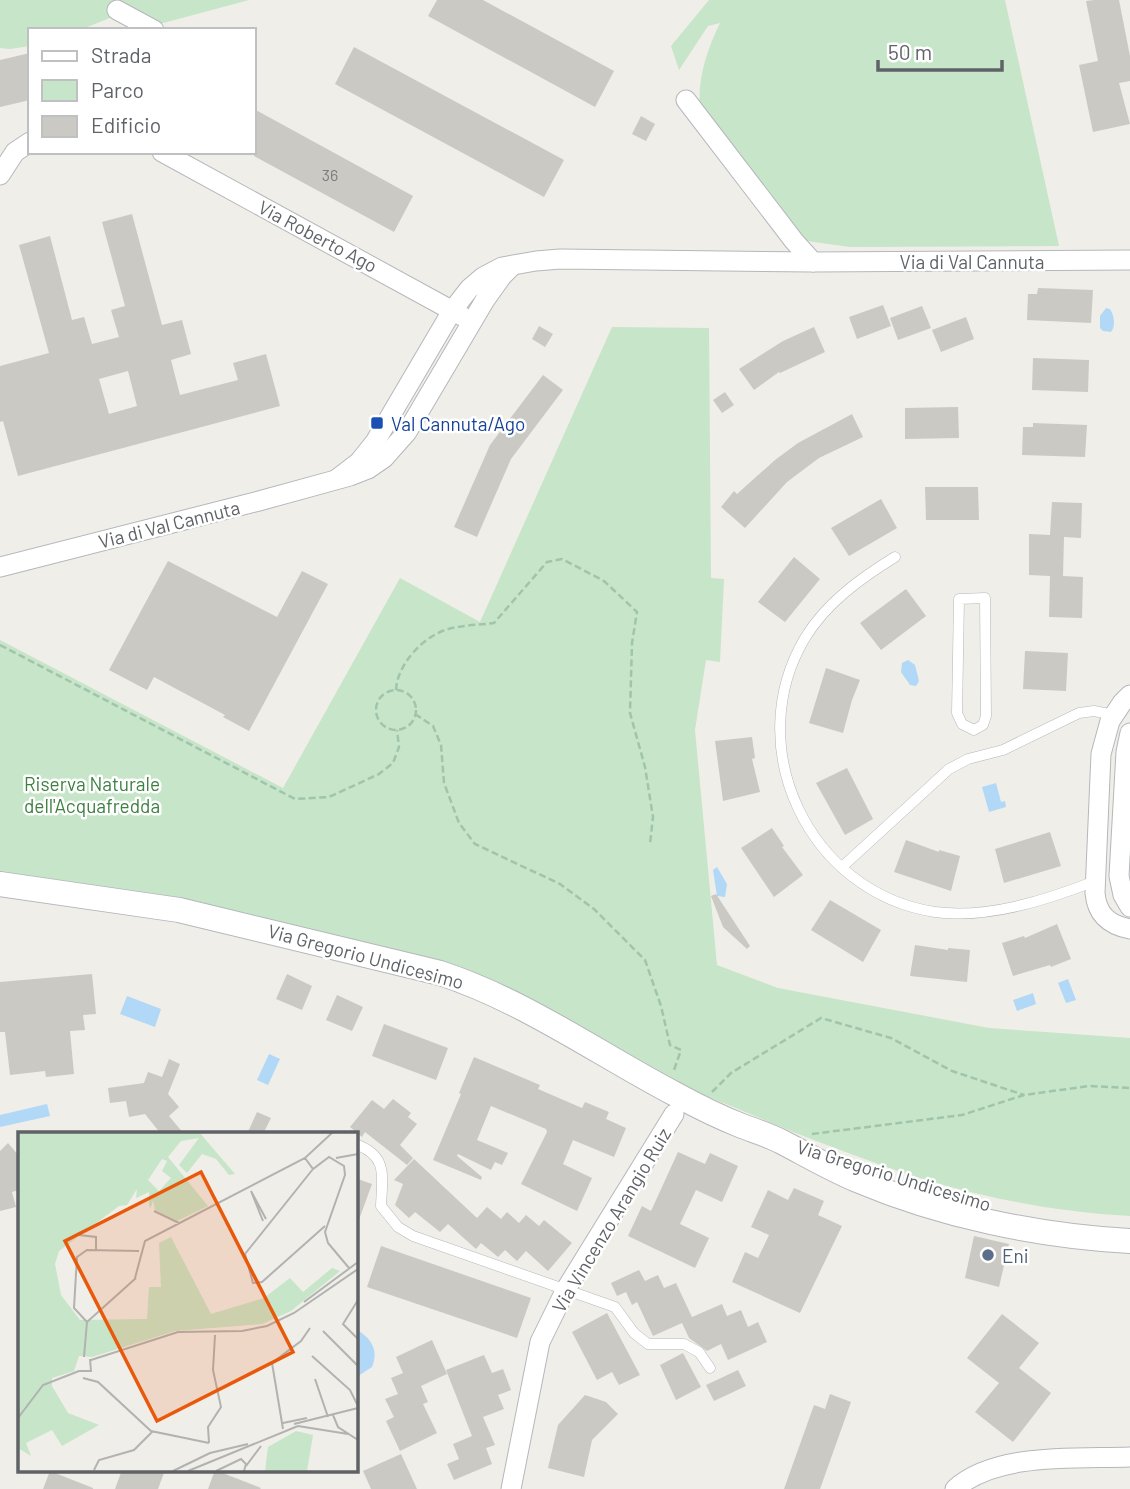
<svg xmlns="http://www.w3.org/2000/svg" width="1130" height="1489" viewBox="0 0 1130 1489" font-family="Barlow,sans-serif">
	<rect width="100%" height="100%" fill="#f0eee8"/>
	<g fill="#c7e5c8">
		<polygon points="0,0 249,0 156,25 112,17 80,30 30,30 30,46 10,49 0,48"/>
		<path d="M709 0H1005L1059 246 850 247 807 241 791 232 700 110C697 79 707 50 720 23L708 26 679 70 671 46Z"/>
		<path d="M612 327 709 328 711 578 724 579 720 662 706 660 695 730 717 965 778 988 989 1028 1130 1038V1216C1044 1211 962 1194 881 1165 843 1151 804 1137 767 1121 737 1109 708 1095 677 1087L499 988 423 956 298 927 0 876V640L283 788 400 578 480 622Z"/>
	</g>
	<g fill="#b1d8f7">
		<path d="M1106 308 1110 309C1114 315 1116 326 1111 332L1103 331 1100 328V316Z"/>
		<polygon points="908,660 915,665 919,681 916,686 910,685 901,672 902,663"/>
		<polygon points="996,783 1001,802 1005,801 1006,807 989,812 982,787"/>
		<polygon points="717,867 727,884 725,897 717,896 713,870"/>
		<polygon points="1068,979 1076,1000 1066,1003 1058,983"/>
		<polygon points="1033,993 1036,1004 1017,1011 1013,1000"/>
		<polygon points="127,996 161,1009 155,1027 120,1014"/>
		<polygon points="269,1054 280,1059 268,1085 257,1080"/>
		<polygon points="47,1104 50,1116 0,1127 0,1115"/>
		<path d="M355 1329C371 1337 379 1350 372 1367L358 1376 355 1372Z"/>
	</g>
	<g fill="#cbc9c4" fill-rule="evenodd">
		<polygon points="437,0 483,0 614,71 595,107 428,16"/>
		<polygon points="1094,0 1119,0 1130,56 1130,81 1119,83 1130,124 1093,132 1079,65 1098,61 1086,1"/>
		<polygon points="354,47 564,160 544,197 335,84"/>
		<polygon points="30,53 30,100 0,107 0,60"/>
		<polygon points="254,109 413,196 394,232 254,156"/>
		<polygon points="641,116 655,124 646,141 632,134"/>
		<path d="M132 214 162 325 182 320 191 354 171 360 180 395 238 380 233 363 266 354 280 406 18 476 3 421 0 422V366L49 353 19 245 50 236 72 320 84 317 92 344 119 337 111 310 125 306 102 222ZM128 371 137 406 109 414 99 379Z"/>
		<polygon points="1038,288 1093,290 1091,323 1027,320 1028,294 1037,294"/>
		<polygon points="883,305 891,326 857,339 849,317"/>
		<polygon points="922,306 931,328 898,340 890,318"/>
		<polygon points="966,317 974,339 941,352 932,330"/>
		<polygon points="539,326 553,334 545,347 532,339"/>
		<polygon points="814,327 825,352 780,373 779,372 754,390 739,369 783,341"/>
		<polygon points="1033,358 1089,360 1088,392 1032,390"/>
		<polygon points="543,375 563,390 511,459 477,537 454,527 490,445"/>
		<polygon points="725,392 734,405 722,413 713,400"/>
		<polygon points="958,407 959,438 905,439 905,408"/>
		<polygon points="852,414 863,437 819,458 787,482 745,528 721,507 734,491 737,494 775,460 798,443"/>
		<polygon points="1033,423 1087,425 1085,457 1022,455 1023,427 1033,427"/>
		<polygon points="925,487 978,487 979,520 926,520"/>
		<polygon points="881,499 897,528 849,556 831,528"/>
		<polygon points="1052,502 1082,503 1081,538 1064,537 1063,576 1083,577 1082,618 1049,617 1050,576 1029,575 1029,534 1050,535"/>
		<polygon points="794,557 820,579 785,622 758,602"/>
		<polygon points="168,561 277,617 302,571 328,584 249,731 223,717 225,715 154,677 147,690 109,670"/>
		<polygon points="906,589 926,616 881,650 860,623"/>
		<polygon points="1025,651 1068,653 1066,691 1023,689"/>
		<polygon points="826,668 860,680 852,700 843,733 809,723"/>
		<polygon points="752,737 755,758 752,759 760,792 723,801 715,741"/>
		<polygon points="847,768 873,819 845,835 816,783"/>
		<polygon points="772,828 784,846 782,847 803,875 774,897 741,848"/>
		<polygon points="1050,832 1061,866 1004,883 995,849"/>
		<polygon points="906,840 939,852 939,850 960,856 951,891 894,872"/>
		<polygon points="716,894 750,946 747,949 723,927 711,896"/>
		<polygon points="830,900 881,930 863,962 811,930"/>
		<polygon points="1057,924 1071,959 1051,967 1050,965 1013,976 1002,943 1024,936 1025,938"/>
		<polygon points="915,945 948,950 948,948 970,950 967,982 910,976"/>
		<polygon points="92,974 96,1014 83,1015 85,1030 70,1031 74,1074 46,1077 45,1071 10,1075 5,1032 0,1032 0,982"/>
		<polygon points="287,974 312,986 302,1010 276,999"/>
		<polygon points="337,995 363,1007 352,1031 326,1020"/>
		<polygon points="384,1024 448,1048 436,1080 372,1056"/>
		<polygon points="474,1057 540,1085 538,1089 582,1108 585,1102 609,1112 606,1119 626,1128 614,1157 573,1140 563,1164 592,1178 577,1211 521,1184 547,1132 546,1129 491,1106 477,1140 508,1153 502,1165 495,1162 491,1170 458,1154 457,1156 482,1177 481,1180 433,1160 461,1094 459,1093"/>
		<polygon points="169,1059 180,1064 168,1094 179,1107 169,1116 184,1134 161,1134 145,1114 129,1117 126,1101 110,1103 108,1088 144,1083 148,1072 162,1077"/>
		<polygon points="393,1099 411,1113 408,1117 417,1124 400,1145 413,1158 407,1165 365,1132 362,1137 350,1127 372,1100 384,1109"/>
		<polygon points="257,1112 271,1118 263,1134 247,1134"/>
		<polygon points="8,1143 19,1156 19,1190 12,1192 16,1207 0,1211 0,1151"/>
		<polygon points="678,1152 705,1164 710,1153 738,1166 722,1202 696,1190 680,1224 709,1238 695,1268 628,1236 642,1206 651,1211"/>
		<polygon points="414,1159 477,1218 487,1207 501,1219 507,1212 519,1223 526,1215 539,1226 544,1220 572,1243 548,1271 526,1251 517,1261 505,1250 498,1257 481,1243 476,1249 448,1224 440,1232 415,1212 409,1218 395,1205 403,1184 394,1180"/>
		<polygon points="355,1178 372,1184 357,1225 355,1225"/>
		<polygon points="794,1188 824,1201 818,1215 842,1226 800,1313 732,1282 745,1252 758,1258 769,1235 751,1227 768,1190 788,1200"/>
		<polygon points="974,1236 1009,1244 999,1287 965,1278"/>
		<polygon points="381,1246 531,1298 517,1338 367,1287"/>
		<polygon points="639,1270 645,1281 658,1275 664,1288 676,1283 692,1317 722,1304 727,1316 741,1310 748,1327 758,1322 767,1342 728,1360 721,1344 707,1351 689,1338 682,1323 653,1336 637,1302 632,1305 626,1292 617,1296 611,1283"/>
		<polygon points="607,1313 640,1375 619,1385 612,1372 597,1380 572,1332"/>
		<polygon points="1002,1314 1039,1343 1019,1368 1051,1393 1013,1442 975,1412 999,1383 967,1358"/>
		<polygon points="432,1340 447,1374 421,1386 428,1402 423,1404 437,1433 400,1451 386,1421 394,1417 385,1399 398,1394 391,1378 403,1373 396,1357"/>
		<polygon points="683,1353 701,1387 676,1400 660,1365"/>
		<polygon points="484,1355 492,1373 503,1369 511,1390 498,1395 504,1409 483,1417 495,1445 486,1448 492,1464 454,1480 447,1464 459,1459 453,1444 472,1436 446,1370"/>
		<polygon points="738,1370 746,1386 714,1401 706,1385"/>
		<polygon points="830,1394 851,1402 820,1489 784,1489 814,1405 825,1409"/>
		<polygon points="585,1395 606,1402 618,1414 592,1440 584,1477 548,1468 558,1425"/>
		<polygon points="401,1454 417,1489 371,1489 363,1471"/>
		<polygon points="122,1470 165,1470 158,1489 115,1489"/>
		<polygon points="215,1470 261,1488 260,1489 208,1489"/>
		<polygon points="50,1471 93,1488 93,1489 43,1489"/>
	</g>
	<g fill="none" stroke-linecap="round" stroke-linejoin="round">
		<g stroke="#b5b7bb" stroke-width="11">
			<g id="service">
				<path d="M895 557C861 578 826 603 805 638 740 747 809 893 935 912 988 919 1047 900 1095 881"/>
				<polygon points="985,598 986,716 983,725 974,730 962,724 957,713 959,599"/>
				<polyline points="842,867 949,769 968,759 1003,750 1079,713 1094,711 1114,715"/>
				<path d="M355 1144C389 1156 382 1177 381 1206L398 1227 413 1236 615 1307 634 1333 648 1344H684L699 1352 710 1368"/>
			</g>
		</g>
		<g stroke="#b5b7bb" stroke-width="21">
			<g id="minor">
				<polyline points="117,10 154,30"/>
				<polyline points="686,100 794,241 813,262"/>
				<polyline points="162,152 462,316"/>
				<polyline points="0,175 15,152 30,142"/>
				<polyline points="338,478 359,462 375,442 452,311 469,289 483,277 502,267 536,261 560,259 813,262 1130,260"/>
				<polyline points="0,567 259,501 350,476 368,469 384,458 407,432 485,300 502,276 512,266"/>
				<path d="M1130 695 1122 703 1110 721 1101 754 1095 893C1097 915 1109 925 1130 929"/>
				<polyline points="1130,733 1126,752 1119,876 1123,895 1130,907"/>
				<polyline points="511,1489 540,1342 566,1289 674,1114"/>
				<path d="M955 1489C996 1452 1077 1459 1130 1457"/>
			</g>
		</g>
		<g stroke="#b5b7bb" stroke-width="26">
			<path id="tertiary" d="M0 884 179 910 440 973C525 1001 597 1053 675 1094 697 1106 719 1117 742 1126 755 1131 769 1135 782 1142 807 1155 831 1169 857 1180 942 1216 1038 1236 1130 1241"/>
		</g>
		<g stroke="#a1c5ac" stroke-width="2.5" stroke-dasharray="7 3.5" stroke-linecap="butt">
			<polyline points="0,645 295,799 329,797 379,774 393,763 399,747 397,730"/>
			<path d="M396 690C397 665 422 638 445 630 460 625 479 625 494 623L547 562 562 559 604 581 637 612 632 643 630 713 645 767 653 817 650 844"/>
			<circle cx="396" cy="710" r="20"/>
			<polyline points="415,714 433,726 441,745 444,783 459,823 475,844 560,884 594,909 645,960 661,1006 670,1045 681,1050 674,1070"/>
			<polyline points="712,1092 731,1073 821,1018 891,1038 952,1071 1024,1095"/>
			<polyline points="812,1134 962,1115 1024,1095 1060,1090 1089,1086 1130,1088"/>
		</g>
		<use href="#service" stroke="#fff" stroke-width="10"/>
		<use href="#minor" stroke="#fff" stroke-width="19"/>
		<use href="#tertiary" stroke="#fff" stroke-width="24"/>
	</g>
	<rect fill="#1a4fb4" stroke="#fff" stroke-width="2.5" x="370" y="416" width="14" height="14" rx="3.5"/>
	<circle fill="#5c6f8a" stroke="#fff" stroke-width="2.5" cx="988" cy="1255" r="7"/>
	<g text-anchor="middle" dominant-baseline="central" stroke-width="5" stroke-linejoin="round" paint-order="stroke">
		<g font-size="16" fill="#7a7c7e">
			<text x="330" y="174">36</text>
		</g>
		<g font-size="19" fill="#5f6267" stroke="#fff">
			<text transform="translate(318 236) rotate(28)">Via Roberto Ago</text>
			<text x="972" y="261">Via di Val Cannuta</text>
			<text transform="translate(169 524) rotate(-14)">Via di Val Cannuta</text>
			<text transform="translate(366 956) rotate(15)">Via Gregorio Undicesimo</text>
			<text transform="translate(894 1175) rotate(17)">Via Gregorio Undicesimo</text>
			<text transform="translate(611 1220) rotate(-59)">Via Vincenzo Arangio Ruiz</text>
		</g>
		<g font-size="19" fill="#164399" stroke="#fff" text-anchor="start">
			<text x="391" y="423">Val Cannuta/Ago</text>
		</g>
		<g font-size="19" fill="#3d8041" stroke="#fff">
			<text x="92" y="783">Riserva Naturale<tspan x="92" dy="22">dell'Acquafredda</tspan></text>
		</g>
		<g font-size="19" fill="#4e5e75" stroke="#fff" text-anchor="start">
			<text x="1002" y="1255">Eni</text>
		</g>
	</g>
	<g transform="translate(18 1132)">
		<rect width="340" height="340" fill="#f0eee8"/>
		<path d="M0 0H181L217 42 211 43 198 27 184 22 169 41 161 33 181 6 163 9 150 25 190 74 159 89 137 78 135 68 133 76 131 74V60L118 66 119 57 109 73 101 74 41 119 37 132 43 163 62 188 129 187 131 155H143L141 111 153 105 193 182 246 166 272 146 285 160 314 136 322 139 273 179 244 192 157 199 74 225 61 224 56 239 34 246V254L50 281 81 293 44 314 34 298 8 311 13 324 0 316ZM144 27 149 29 144 39 153 46 141 59 130 48ZM278 299 295 303 289 339H247L250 315Z" fill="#c7e5c8" fill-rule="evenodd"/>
		<path fill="none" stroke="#b2b2b0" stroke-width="2" d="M287 26 295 37 311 25 326 34 327 43 307 100 310 111 331 136M318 26 340 22M295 37 227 122 235 151 244 150 307 94M136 79 161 91M245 89 233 59 248 87M61 103 78 105V118M117 146 127 109 287 26 315 0M340 168 325 192 340 207M286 170 340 130M69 190 56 176 59 125 69 118 121 119M305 199 340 234M294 224 332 258 340 274M66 225 69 190 118 146M73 228 160 200 224 199 249 194 276 181 340 137M61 239H73L72 227M65 246 80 250 133 299 191 311M297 247 310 285M315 283 320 295 340 308M0 286 25 253 61 239M265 291 289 286M276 292 340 276M280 294 330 302M265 297 254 231 283 209 292 196M191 311 190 295 203 275 195 238 197 203M228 334 243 314M76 338 81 328 116 318 135 299M155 339 192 321 230 312M170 339 280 294M198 339 223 327 228 332 226 339"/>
		<path fill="#e8590c" fill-opacity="0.15" stroke="#e8590c" stroke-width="3.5" d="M183 40 275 220 139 289 47 109Z"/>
		<rect width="340" height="340" fill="none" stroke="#5f6267" stroke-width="3.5"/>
	</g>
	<rect x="28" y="28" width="228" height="126" fill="#ffffff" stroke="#bfc0c2" stroke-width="2"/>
	<rect x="42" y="51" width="35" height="10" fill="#ffffff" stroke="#bfc0c2" stroke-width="2"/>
	<text x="91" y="63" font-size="21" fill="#5f6267">Strada</text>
	<rect x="42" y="80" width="35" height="21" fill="#c7e5c8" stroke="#bfc0c2" stroke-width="2"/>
	<text x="91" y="98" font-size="21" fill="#5f6267">Parco</text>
	<rect x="42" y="116" width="35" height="21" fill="#cbc9c4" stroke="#bfc0c2" stroke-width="2"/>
	<text x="91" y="133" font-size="21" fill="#5f6267">Edificio</text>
	<path d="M878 60v10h124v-10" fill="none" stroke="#5f6267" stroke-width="3.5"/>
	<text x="888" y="60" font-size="21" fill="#5f6267" stroke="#ffffff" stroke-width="5" paint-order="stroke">50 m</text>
</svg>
